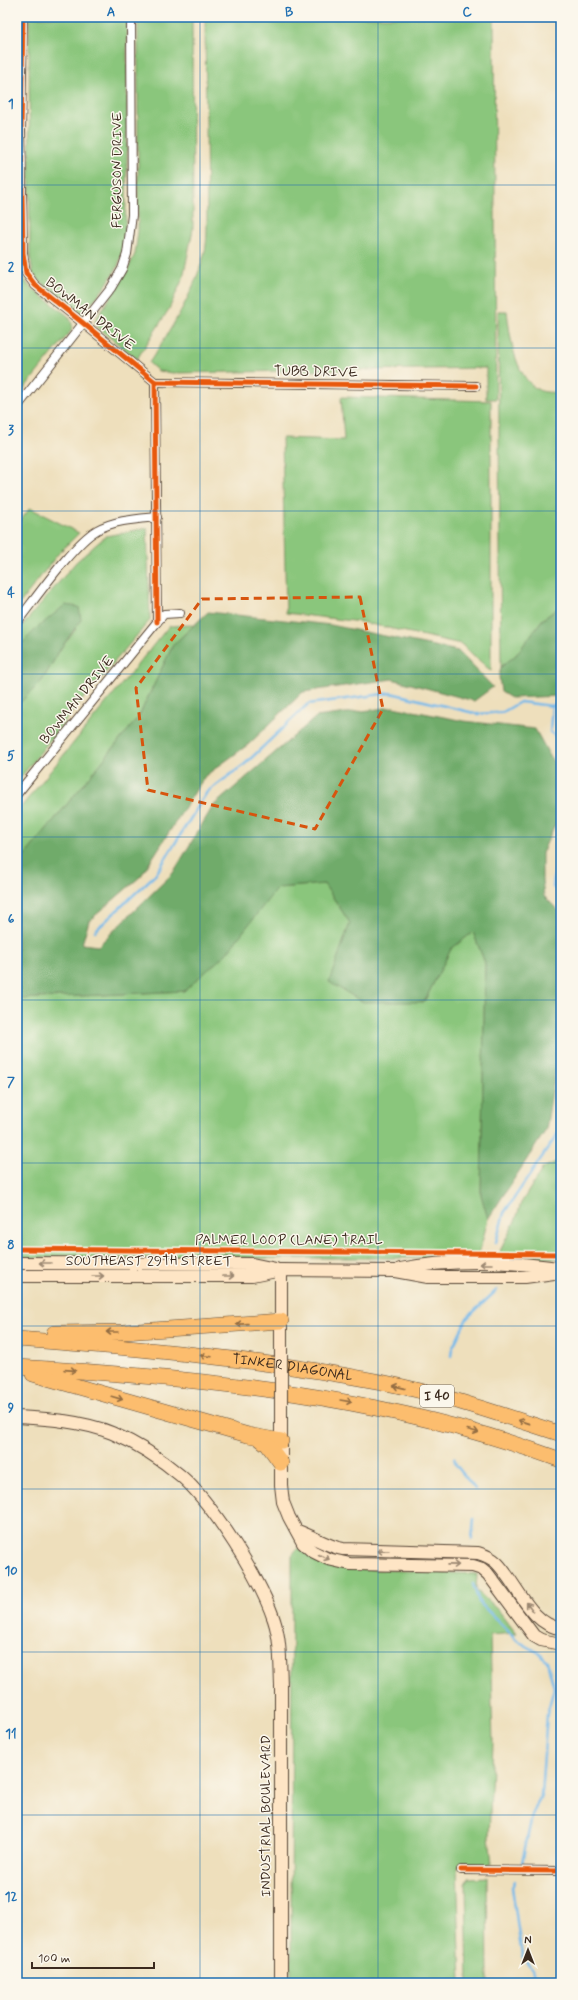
<svg xmlns="http://www.w3.org/2000/svg" width="578" height="2000" viewBox="0 0 578 2000" font-family="Mynerve,sans-serif">
	<rect width="100%" height="100%" fill="#fbf7ec"/>
	<filter id="ink" filterUnits="userSpaceOnUse"><feTurbulence type="fractalNoise" baseFrequency=".025" numOctaves="2"/><feDisplacementMap in="SourceGraphic" scale="8" xChannelSelector="R" yChannelSelector="G"/><feConvolveMatrix kernelMatrix="1 2 1 2 8 2 1 2 1" color-interpolation-filters="sRGB"/></filter>
	<filter id="wash" filterUnits="userSpaceOnUse"><feTurbulence type="fractalNoise" baseFrequency=".012" numOctaves="4" result="noise"/><feDisplacementMap in="SourceGraphic" scale="16" xChannelSelector="R" yChannelSelector="G"/><feGaussianBlur stdDeviation="0.9" result="paint"/><feColorMatrix in="noise" values="0 0 0 0 0 0 0 0 0 0 0 0 0 0 0 0 0 1.4 0 .05"/><feComposite in="paint" operator="in"/></filter>
	<g filter="url(#wash)">
		<rect width="100%" height="100%" fill="#eedfbc"/>
		<g fill="#8ac67b" stroke="#62784c">
			<polygon points="29,17 127,17 127,157 125,241 118,266 105,287 82,314 42,283 33,274 30,255"/>
			<polygon points="138,17 192,17 193,229 183,278 169,309 137,359 97,327 95,321 127,271 135,254 138,231"/>
			<path d="M205 17H494L496 399H486V368L173 373 158 371 149 363C171 329 193 295 204 255 207 245 207 232 207 221Z"/>
			<path d="M17 142V239L22 277 30 287 67 315C72 321 73 324 71 331L17 397Z"/>
			<path d="M498 311H507C510 335 514 375 537 389 542 393 554 392 561 393V606L542 620 516 655 501 667Z"/>
			<polygon points="341,397 491,401 491,671 461,644 361,622 286,613 282,438 344,440"/>
			<polygon points="30,508 79,533 58,554 17,607 17,525"/>
			<polygon points="147,528 150,620 77,706 17,782 17,706 42,681 61,648 76,629 36,629 17,648 17,632 76,562 106,536"/>
			<polygon points="194,625 173,645 138,718 17,865 17,812 169,626"/>
			<polygon points="324,884 350,923 330,982 424,1002 451,949 473,932 485,963 481,1194 488,1219 479,1254 498,1255 516,1219 521,1203 543,1168 558,1161 561,1162 561,1254 535,1255 561,1255 561,1258 17,1258 17,999 184,991 277,888"/>
			<polygon points="298,1548 315,1560 337,1568 477,1574 476,1590 499,1611 516,1633 490,1635 493,1743 489,1837 492,1864 457,1867 461,1983 291,1983 292,1571 292,1555"/>
			<polygon points="487,1877 488,1983 468,1983 466,1884 469,1878"/>
		</g>
		<g fill="#6fab6b" stroke="#556a44">
			<polygon points="65,605 79,607 81,620 61,648 42,681 17,706 17,648 36,629"/>
			<polygon points="561,606 561,696 511,698 501,692 499,676 501,667 516,655 542,620"/>
			<polygon points="208,612 331,625 458,651 493,687 474,701 392,679 303,692 249,744 205,776 141,876 89,921 82,944 98,946 173,873 213,806 316,717 393,707 464,721 535,729 561,776 561,812 542,853 542,880 544,896 561,913 561,1034 546,1130 488,1219 481,1195 485,963 473,932 451,949 424,1002 363,1002 329,982 350,923 324,884 277,888 226,954 184,991 17,999 17,865 138,718 173,645"/>
		</g>
		<g fill="none" stroke-linecap="round" stroke-linejoin="round">
			<g stroke="#74b9ea" stroke-width="2.5">
				<polyline points="552,706 550,732 561,740"/>
				<polyline points="561,858 555,870 553,887 561,894"/>
				<polyline points="95,931 156,874 207,792 245,764 308,704 391,693 478,714 503,712 520,702 552,706 561,702"/>
				<polyline points="496,1242 504,1213 559,1132 561,1119"/>
				<polyline points="451,1356 452,1349 467,1318 497,1290"/>
				<polyline points="454,1458 456,1465 475,1489"/>
				<polyline points="472,1539 474,1519"/>
				<polyline points="473,1584 479,1602 518,1641 541,1654 547,1661 554,1688 547,1714 541,1795 532,1816 522,1863"/>
				<polyline points="515,1881 512,1887 522,1956 532,1970 536,1983"/>
			</g>
		</g>
	</g>
	<g filter="url(#ink)">
		<g fill="none" stroke-linecap="round" stroke-linejoin="round">
			<g stroke="#564536" stroke-width="10">
				<g id="minor">
					<polyline points="23,17 21,131 23,253 26,273 35,285 83,323 155,382 157,622"/>
					<polyline points="155,382 476,386"/>
					<polyline points="17,407 111,288 122,269 127,254 132,215 131,17"/>
					<path d="M17 622C36 598 73 544 97 530 115 520 137 519 157 517"/>
					<polyline points="17,794 157,622 164,614 180,613"/>
					<polyline points="461,1870 561,1871"/>
				</g>
			</g>
			<g stroke="#564536" stroke-width="14">
				<g id="secondary">
					<polyline points="17,1263 252,1264 276,1269"/>
					<path d="M400 1269C450 1259 508 1261 558 1268"/>
					<polyline points="17,1276 252,1276 281,1270 395,1271 428,1277 525,1277 561,1272"/>
					<polyline points="281,1358 281,1270"/>
					<polyline points="281,1415 281,1485 283,1502 289,1517 303,1543 312,1551 328,1559 350,1564 473,1566 482,1569 488,1574 534,1636 541,1640 561,1644"/>
					<path d="M17 1417C49 1419 82 1421 112 1433 136 1443 161 1459 181 1476 213 1504 261 1580 274 1620 281 1641 280 1664 281 1686V1983"/>
					<path d="M297 1531C313 1536 326 1546 343 1549L478 1553C485 1555 492 1558 497 1563 516 1582 532 1627 561 1628"/>
				</g>
			</g>
			<g stroke="#564536" stroke-width="16">
				<g id="motorway">
					<polyline points="54,1333 124,1332 281,1321"/>
					<path id="s1" d="M17 1339C139 1348 261 1359 381 1382 442 1394 502 1415 561 1434"/>
					<path d="M17 1367C202 1378 386 1395 561 1460"/>
					<polyline points="33,1374 248,1435 281,1441"/>
					<polyline points="258,1437 268,1445 281,1463"/>
				</g>
			</g>
			<use href="#minor" stroke="#fff" stroke-width="8"/>
			<use href="#secondary" stroke="#fee5c5" stroke-width="12"/>
			<use href="#motorway" stroke="#fcbd6e" stroke-width="15"/>
			<g stroke="#564536" stroke-width="14" stroke-linecap="butt">
				<polyline id="secondary-bridge" points="281,1415 281,1358"/>
			</g>
			<use href="#secondary-bridge" stroke="#fee5c5" stroke-width="12"/>
			<g stroke="#fbf7ec" stroke-width="8">
				<g id="cycleway">
					<polyline points="23,17 21,131 23,253 26,273 35,285 83,323 155,382 157,622"/>
					<polyline points="155,382 476,386"/>
					<polyline points="17,1249 561,1254"/>
					<polyline points="461,1870 561,1871"/>
				</g>
			</g>
			<use href="#cycleway" stroke="#e8590c" stroke-width="5"/>
		</g>
		<defs><path id="oneway-shaft" d="M-6 0H5M1.5-3L5.5 0L1.5 3" fill="none" stroke-width="1.6" stroke-linecap="round" stroke-linejoin="round"/></defs>
		<g stroke="#9c8872">
			<use href="#oneway-shaft" transform="translate(45 1263) rotate(-180)"/>
			<use href="#oneway-shaft" transform="translate(486 1264) rotate(-180)"/>
			<use href="#oneway-shaft" transform="translate(98 1276)"/>
			<use href="#oneway-shaft" transform="translate(228 1276)"/>
			<use href="#oneway-shaft" transform="translate(383 1551) rotate(-179)"/>
			<use href="#oneway-shaft" transform="translate(324 1557) rotate(24)"/>
			<use href="#oneway-shaft" transform="translate(453 1565) rotate(1)"/>
			<use href="#oneway-shaft" transform="translate(530 1607) rotate(-127)"/>
		</g>
		<g stroke="#926c42">
			<use href="#oneway-shaft" transform="translate(242 1324) rotate(176)"/>
			<use href="#oneway-shaft" transform="translate(112 1332) rotate(180)"/>
			<use href="#oneway-shaft" transform="translate(206 1356) rotate(-173)"/>
			<use href="#oneway-shaft" transform="translate(70 1370) rotate(4)"/>
			<use href="#oneway-shaft" transform="translate(399 1387) rotate(-167)"/>
			<use href="#oneway-shaft" transform="translate(117 1398) rotate(16)"/>
			<use href="#oneway-shaft" transform="translate(346 1401) rotate(10)"/>
			<use href="#oneway-shaft" transform="translate(524 1422) rotate(-162)"/>
			<use href="#oneway-shaft" transform="translate(473 1431) rotate(15)"/>
		</g>
	</g>
	<path fill="none" stroke="#d7540e" stroke-width="3" stroke-dasharray="8 5" stroke-linejoin="round" d="M360 597 383 709 315 829 148 790 136 688 202 599Z"/>
	<path fill="none" stroke="#1f6fb2" stroke-width="1" stroke-opacity="0.55" d="M200 17V1983M378 17V1983M17 185H561M17 348H561M17 511H561M17 674H561M17 837H561M17 1000H561M17 1163H561M17 1326H561M17 1489H561M17 1652H561M17 1815H561"/>
	<g text-anchor="middle" dominant-baseline="central" stroke-width="3" stroke-linejoin="round" paint-order="stroke">
		<rect fill="#fbf7ec" stroke="#75685c" stroke-width="1" x="420" y="1385" width="34" height="22" rx="3"/>
		<g font-size="13" font-weight="bold" fill="#3b2a1e">
			<text x="437" y="1396">I 40</text>
		</g>
		<g font-size="14" fill="#3b2a1e" stroke="#fbf7ec">
			<text transform="translate(117 170) rotate(-90)">FERGUSON DRIVE</text>
			<text transform="translate(90 314) rotate(38)">BOWMAN DRIVE</text>
			<text transform="translate(316 372) rotate(1)">TUBB DRIVE</text>
			<text transform="translate(77 700) rotate(-51)">BOWMAN DRIVE</text>
			<text x="289" y="1240">PALMER LOOP (LANE) TRAIL</text>
			<text x="149" y="1261">SOUTHEAST 29TH STREET</text>
			<text stroke="none"><textPath href="#s1" startOffset="277">TINKER DIAGONAL</textPath></text>
			<text transform="translate(266 1816) rotate(-90)">INDUSTRIAL BOULEVARD</text>
		</g>
	</g>
	<rect width="578" height="2000" fill="none" stroke="#fbf7ec" stroke-width="44"/>
	<g transform="translate(528 1950)" stroke="#fbf7ec" stroke-width="3" paint-order="stroke">
	<path d="M0-3L7 15L0 10L-7 15Z" fill="#3b2a1e"/>
	<text y="-6" font-size="11" font-weight="bold" text-anchor="middle" fill="#3b2a1e">N</text>
	</g>
	<path d="M32 1962v6h122v-6" fill="none" stroke="#3b2a1e" stroke-width="2"/>
	<text x="38" y="1962" font-size="12" fill="#3b2a1e" stroke="#fbf7ec" stroke-width="3" paint-order="stroke">100 m</text>
	<rect x="22" y="22" width="534" height="1956" fill="none" stroke="#1f6fb2" stroke-width="1.5"/>
	<g font-size="13" text-anchor="middle" font-weight="bold" fill="#1f6fb2">
		<text x="111" y="16">A</text>
		<text x="289" y="16">B</text>
		<text x="467" y="16">C</text>
		<text x="11" y="108">1</text>
		<text x="11" y="271">2</text>
		<text x="11" y="434">3</text>
		<text x="11" y="597">4</text>
		<text x="11" y="760">5</text>
		<text x="11" y="923">6</text>
		<text x="11" y="1086">7</text>
		<text x="11" y="1249">8</text>
		<text x="11" y="1412">9</text>
		<text x="11" y="1575">10</text>
		<text x="11" y="1738">11</text>
		<text x="11" y="1901">12</text>
	</g>
</svg>
